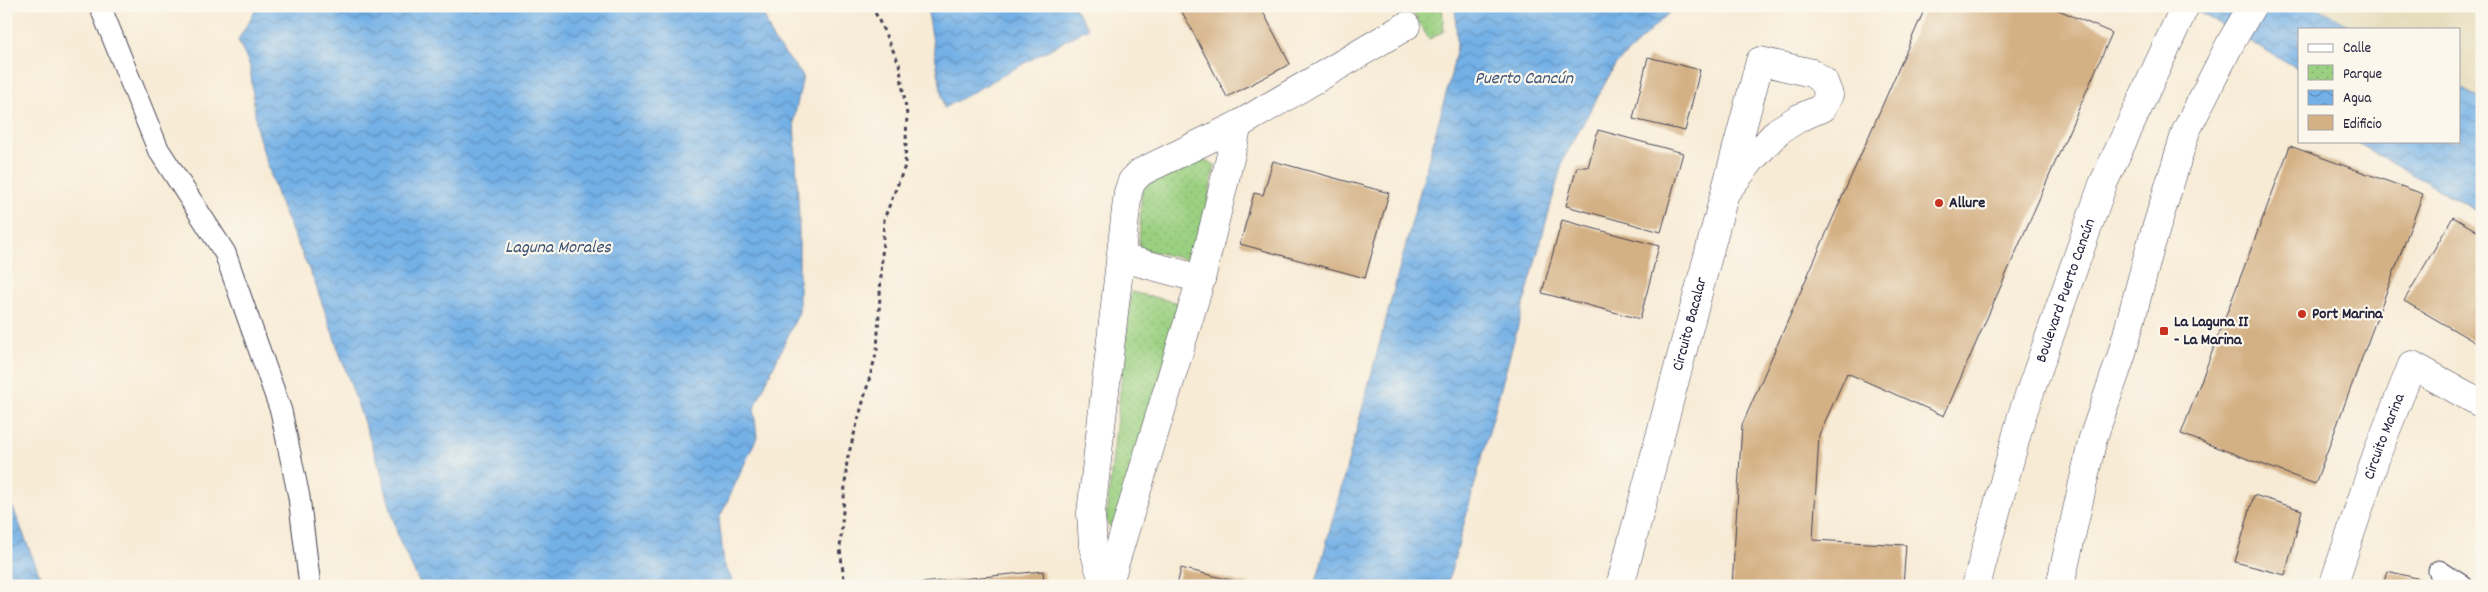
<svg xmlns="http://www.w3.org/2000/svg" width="2488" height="592" viewBox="0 0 2488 592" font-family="Dekko,sans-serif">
	<defs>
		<pattern id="park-dots" width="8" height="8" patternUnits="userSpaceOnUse" patternTransform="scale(1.25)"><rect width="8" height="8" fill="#9bd081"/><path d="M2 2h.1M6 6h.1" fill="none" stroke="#85b270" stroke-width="1.8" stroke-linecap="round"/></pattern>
		<pattern id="water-waves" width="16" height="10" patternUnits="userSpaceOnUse" patternTransform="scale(1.25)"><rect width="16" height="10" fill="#73b0e6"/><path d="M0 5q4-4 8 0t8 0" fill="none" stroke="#5e8fbc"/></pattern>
	</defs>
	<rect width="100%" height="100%" fill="#fbf7ec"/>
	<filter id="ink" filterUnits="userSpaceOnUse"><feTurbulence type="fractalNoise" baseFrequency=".02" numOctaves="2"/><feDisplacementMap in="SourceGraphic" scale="10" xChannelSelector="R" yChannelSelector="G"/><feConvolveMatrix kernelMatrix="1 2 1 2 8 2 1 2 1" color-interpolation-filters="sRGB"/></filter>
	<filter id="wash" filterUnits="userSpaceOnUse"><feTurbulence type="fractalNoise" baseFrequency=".0096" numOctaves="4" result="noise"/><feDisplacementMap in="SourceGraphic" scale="20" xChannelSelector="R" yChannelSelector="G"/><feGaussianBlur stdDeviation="1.12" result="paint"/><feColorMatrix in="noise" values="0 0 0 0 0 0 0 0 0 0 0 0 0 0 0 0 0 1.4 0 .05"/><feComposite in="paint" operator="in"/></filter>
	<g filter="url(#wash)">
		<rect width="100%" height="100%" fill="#f7ebd6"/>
		<polygon fill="#e4dbba" points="2315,6 2482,6 2482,100 2459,87 2459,29 2355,29"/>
		<g fill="url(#park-dots)" stroke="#5e795e">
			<polygon points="1409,6 1442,6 1444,31 1429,39"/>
			<polygon points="1201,158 1215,165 1196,258 1189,260 1146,250 1139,245 1142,187"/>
			<polygon points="1131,292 1184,304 1115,528 1108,525 1106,519"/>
		</g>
		<g fill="url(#water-waves)" stroke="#4a6990">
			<polygon points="258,6 761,6 772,38 803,76 794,119 799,219 799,312 754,408 757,437 719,519 724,564 735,586 421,586 399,540 380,468 315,283 280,204 257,131 250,66 238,40"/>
			<polygon points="927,6 1073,6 1088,28 944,108"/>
			<polygon points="1455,6 1676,6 1615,65 1563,160 1447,586 1315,586 1451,75 1457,46"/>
			<polygon points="2188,6 2315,6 2355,29 2299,29 2299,69"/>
			<polygon points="2459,87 2482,100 2482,214 2354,141 2459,141"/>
			<polygon points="6,496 13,508 44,586 6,586"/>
		</g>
		<g id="blocks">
			<g fill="#d4b185">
				<polygon points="1179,6 1260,6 1290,64 1227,97"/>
				<polygon points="1926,6 2049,6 2112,33 1944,416 1847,373 1819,435 1813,540 1906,545 1903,586 1732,586 1742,425"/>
				<polygon points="1648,57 1700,70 1685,131 1633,119"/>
				<polygon points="1598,130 1683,153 1661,232 1566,206 1577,167 1588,167"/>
				<polygon points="2290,146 2423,194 2315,484 2181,434"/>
				<polygon points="1273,161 1389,193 1365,278 1240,244 1254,193 1263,195"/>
				<polygon points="2453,217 2482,234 2482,341 2480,345 2404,301"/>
				<polygon points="1562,220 1659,246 1640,319 1542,293"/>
				<polygon points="2254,495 2302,510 2285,575 2235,562"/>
				<polygon points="1181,568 1251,585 1251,586 1177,586"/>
				<polygon points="1043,571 1044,586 911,586 911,584"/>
				<polygon points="2387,571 2425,580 2434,586 2383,586"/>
			</g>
		</g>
	</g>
	<g filter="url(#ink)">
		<use href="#blocks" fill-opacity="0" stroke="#424052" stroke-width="1"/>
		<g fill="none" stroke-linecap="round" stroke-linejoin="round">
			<g stroke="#424052" stroke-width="23">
				<g id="lane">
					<polyline points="100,6 158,149 225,253 281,411 299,497 310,586"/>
					<polyline points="2439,571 2462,586"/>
				</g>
			</g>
			<g stroke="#424052" stroke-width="29">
				<g id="street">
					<polyline points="1122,258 1201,279"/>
					<polyline points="1104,586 1093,546 1091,513 1128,192 1132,181 1141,172 1238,125 1406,26"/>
					<polyline points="1108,586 1201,279 1238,125"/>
					<path id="s1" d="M1620 586 1760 61 1812 73 1824 82 1829 95 1822 108 1799 118 1778 131 1751 160 1725 193"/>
					<path id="s2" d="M2333 586 2378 451 2412 365 2482 404"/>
				</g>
			</g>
			<g stroke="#424052" stroke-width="29">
				<g id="secondary">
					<path id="s3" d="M1976 586 2022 415 2103 184 2185 6"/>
					<polyline points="2060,586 2093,438 2121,357 2150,248 2186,131 2231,42 2252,6"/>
				</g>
			</g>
			<polyline stroke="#424052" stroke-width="3" stroke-dasharray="4 4" stroke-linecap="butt" points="845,586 840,549 847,460 877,351 884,219 905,166 907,115 899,63 872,6"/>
			<use href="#lane" stroke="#fff" stroke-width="21"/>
			<use href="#street" stroke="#fff" stroke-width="28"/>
			<use href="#secondary" stroke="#fff" stroke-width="28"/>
		</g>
	</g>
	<g fill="#c8321e" stroke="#fbf7ec" stroke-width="2">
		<circle cx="1939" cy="203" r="5"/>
		<circle cx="2302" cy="314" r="5"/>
		<rect x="2159" y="326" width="10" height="10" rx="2.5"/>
	</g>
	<g text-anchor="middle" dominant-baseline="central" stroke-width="4.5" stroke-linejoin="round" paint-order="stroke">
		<g font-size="16" font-weight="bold" fill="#22223b" stroke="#fbf7ec" text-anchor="start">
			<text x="1949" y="203">Allure</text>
			<text x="2312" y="314">Port Marina</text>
			<text x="2174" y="322">La Laguna II<tspan x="2174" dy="18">- La Marina</tspan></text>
		</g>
		<g font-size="16" fill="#22223b" stroke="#fbf7ec">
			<text stroke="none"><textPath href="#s3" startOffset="309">Boulevard Puerto Cancún</textPath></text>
			<text stroke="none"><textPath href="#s1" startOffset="271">Circuito Bacalar</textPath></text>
			<text stroke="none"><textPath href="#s2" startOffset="158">Circuito Marina</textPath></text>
		</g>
		<g font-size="18" font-style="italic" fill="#3e5477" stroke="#fbf7ec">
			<text x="1524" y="79">Puerto Cancún</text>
			<text x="558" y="248">Laguna Morales</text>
		</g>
	</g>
	<rect width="2488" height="592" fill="none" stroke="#fbf7ec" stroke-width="25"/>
	<rect x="2298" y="28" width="162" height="115" fill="#fbf7ec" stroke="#a4a2a5"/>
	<rect x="2308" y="44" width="25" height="8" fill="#ffffff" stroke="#a4a2a5"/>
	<text x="2343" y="52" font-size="15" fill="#22223b">Calle</text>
	<rect x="2308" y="65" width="25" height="15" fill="url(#park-dots)" stroke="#a4a2a5"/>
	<text x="2343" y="78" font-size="15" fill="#22223b">Parque</text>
	<rect x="2308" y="90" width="25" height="15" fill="url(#water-waves)" stroke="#a4a2a5"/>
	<text x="2343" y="102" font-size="15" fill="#22223b">Agua</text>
	<rect x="2308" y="115" width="25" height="15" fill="#d4b185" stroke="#a4a2a5"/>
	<text x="2343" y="128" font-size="15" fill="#22223b">Edificio</text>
</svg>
